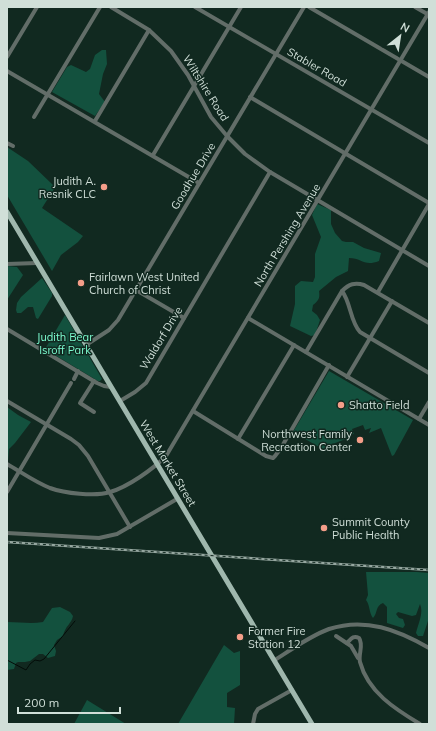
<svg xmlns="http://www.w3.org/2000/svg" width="436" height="731" viewBox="0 0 436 731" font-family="Mulish,sans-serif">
	<rect width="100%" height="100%" fill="#112920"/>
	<g fill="#13513e">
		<polygon points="102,50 106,50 107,64 103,74 99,94 105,102 95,116 52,92 67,67 71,65 86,72 90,69 95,55"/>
		<polygon points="7,147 28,161 53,185 54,189 42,208 83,236 78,242 61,255 52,271 7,195"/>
		<path d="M317 204 331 210V224L335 233 342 241 346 242H353L364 248 381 253 379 261C364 267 362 258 349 258L348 271 336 277 319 291C320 298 319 300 313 305L312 311 317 315 320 320 315 335 311 336 290 326 295 304V286L301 281 313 282 315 277V254L321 237 312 215Z"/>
		<polygon points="7,266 17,267 23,275 7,300"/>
		<polygon points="42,278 52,293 52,296 38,319 36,318 33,307 28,307 21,313 17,313 16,310 17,303 21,297"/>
		<polygon points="65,315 102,379 100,381 98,381 45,349"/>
		<polygon points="329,371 413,420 394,455 392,456 381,428 369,433 371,428 365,430 363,425 352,429 354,434 350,435 351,437 330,445 326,451 293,432"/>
		<polygon points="7,407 18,415 31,422 15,443 9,449 8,461"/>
		<path d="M366 572H417L429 573V618L423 636H418L416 633C418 624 424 613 420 604L416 615 412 616 398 612 396 614 399 618 403 619 405 625 403 628 387 623V607L383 603C375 606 378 613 373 618 369 613 370 605 366 600L368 595Z"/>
		<path d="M60 607 70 612 73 616C72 623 65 626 63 636L57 640 54 645 56 651 55 656 48 658 43 654H39L30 661 25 662H18L16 663 14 669 7 670V622C20 622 31 624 43 622L52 608Z"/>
		<polygon points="224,645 234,653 240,651 240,685 227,693 227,707 235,708 234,724 178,724"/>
		<polygon points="87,700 126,724 74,724"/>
	</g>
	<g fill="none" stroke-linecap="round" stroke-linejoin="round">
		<polyline stroke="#030c08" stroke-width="1" points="7,660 26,670 30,664 35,660 40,661 44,659 75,621"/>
		<g stroke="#626d68" stroke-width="4">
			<polyline points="111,7 149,30 171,51 188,75 211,117 227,136 245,154 270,172 429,266"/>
			<polyline points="195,7 429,143"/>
			<polyline points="309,7 429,77"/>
			<polyline points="415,7 429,15"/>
			<polyline points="7,57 37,7"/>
			<polyline points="7,71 199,183"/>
			<polyline points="250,97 429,203"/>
			<polyline points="34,117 100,7"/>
			<polyline points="95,121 149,30"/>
			<polyline points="7,143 13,146"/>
			<polyline points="153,155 241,7"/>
			<polyline points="7,264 37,263"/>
			<polyline points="136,290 184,318"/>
			<path d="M342 291C351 303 350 321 360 332L429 373"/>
			<polyline points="378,292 429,204"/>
			<polyline points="248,318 429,425"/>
			<polyline points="7,329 97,383 104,386 111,387"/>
			<polyline points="86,345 109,330 118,320 304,7"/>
			<path d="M306 352 342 291C349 284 355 282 364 285L429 323"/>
			<polyline points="347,377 392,301"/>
			<polyline points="74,379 78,371"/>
			<polyline points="94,381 80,403 94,412"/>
			<polyline points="7,401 71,439 79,445 88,456 130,527"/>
			<polyline points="120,401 135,392 146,383 270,172"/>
			<polyline points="193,411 266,456 273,458 275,456 281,448 329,365"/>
			<polyline points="419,419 429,402"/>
			<polyline points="238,439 294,345"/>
			<path d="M7 464C21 472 35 482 50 488 64 493 95 497 110 492 128 487 153 469 166 456L429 12"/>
			<polyline points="7,492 71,383"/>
			<polyline points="7,533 99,538 117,534 177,499"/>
			<polyline points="336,636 351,646 358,658"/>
			<path d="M347 643C351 639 353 635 359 638 364 645 358 654 360 662 368 692 395 709 420 724"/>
			<path d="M275 660C292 649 310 636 329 629 365 617 398 630 429 648"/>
			<polyline points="253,724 255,714 258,709 292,690"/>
		</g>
		<polyline stroke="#9fb7ad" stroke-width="5" points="7,212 312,724"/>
		<g stroke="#96a7a0" stroke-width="2.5">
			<polyline id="rail" points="7,542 429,570"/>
		</g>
		<use href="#rail" stroke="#112920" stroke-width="1" stroke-dasharray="3" stroke-linecap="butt"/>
	</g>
	<g fill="#f49e89" stroke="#112920" stroke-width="1.5">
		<circle cx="104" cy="187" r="4"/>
		<circle cx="81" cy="283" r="4"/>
		<circle cx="341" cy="405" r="4"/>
		<circle cx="360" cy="440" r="4"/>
		<circle cx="324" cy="528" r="4"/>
		<circle cx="240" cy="637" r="4"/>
	</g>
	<g text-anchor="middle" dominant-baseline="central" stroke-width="3" stroke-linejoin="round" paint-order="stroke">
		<g font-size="11" fill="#d0dfd8" stroke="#112920">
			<text transform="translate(317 67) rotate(30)">Stabler Road</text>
			<text transform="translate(206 88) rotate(58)">Wiltshire Road</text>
			<text transform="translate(193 176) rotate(-59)">Goodhue Drive</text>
			<text transform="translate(287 235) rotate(-59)">North Pershing Avenue</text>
			<text transform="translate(161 338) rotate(-59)">Waldorf Drive</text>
			<text transform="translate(168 463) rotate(59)">West Market Street</text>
		</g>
		<g font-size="11" fill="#d0dfd8" stroke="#112920" text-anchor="start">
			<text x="96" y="181" text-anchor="end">Judith A.<tspan x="96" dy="13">Resnik CLC</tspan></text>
			<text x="89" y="277">Fairlawn West United<tspan x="89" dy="13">Church of Christ</tspan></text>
			<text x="349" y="405">Shatto Field</text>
			<text x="352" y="434" text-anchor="end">Northwest Family<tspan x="352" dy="13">Recreation Center</tspan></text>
			<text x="332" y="522">Summit County<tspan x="332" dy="13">Public Health</tspan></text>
			<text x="248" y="631">Former Fire<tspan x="248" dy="13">Station 12</tspan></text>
		</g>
		<g font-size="11" fill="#7dfcd0" stroke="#112920">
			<text x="65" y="337">Judith Bear<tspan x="65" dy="13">Isroff Park</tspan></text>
		</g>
	</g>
	<rect width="436" height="731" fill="none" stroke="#d0dfd8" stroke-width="16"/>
	<g transform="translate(400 36) rotate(30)" stroke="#112920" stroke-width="3" paint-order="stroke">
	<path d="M0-3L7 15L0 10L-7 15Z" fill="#d0dfd8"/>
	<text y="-6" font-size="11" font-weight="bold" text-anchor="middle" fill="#d0dfd8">N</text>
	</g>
	<path d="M18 707v6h102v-6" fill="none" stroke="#d0dfd8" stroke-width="2"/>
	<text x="24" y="707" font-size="12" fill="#d0dfd8" stroke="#112920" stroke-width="3" paint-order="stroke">200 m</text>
</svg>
